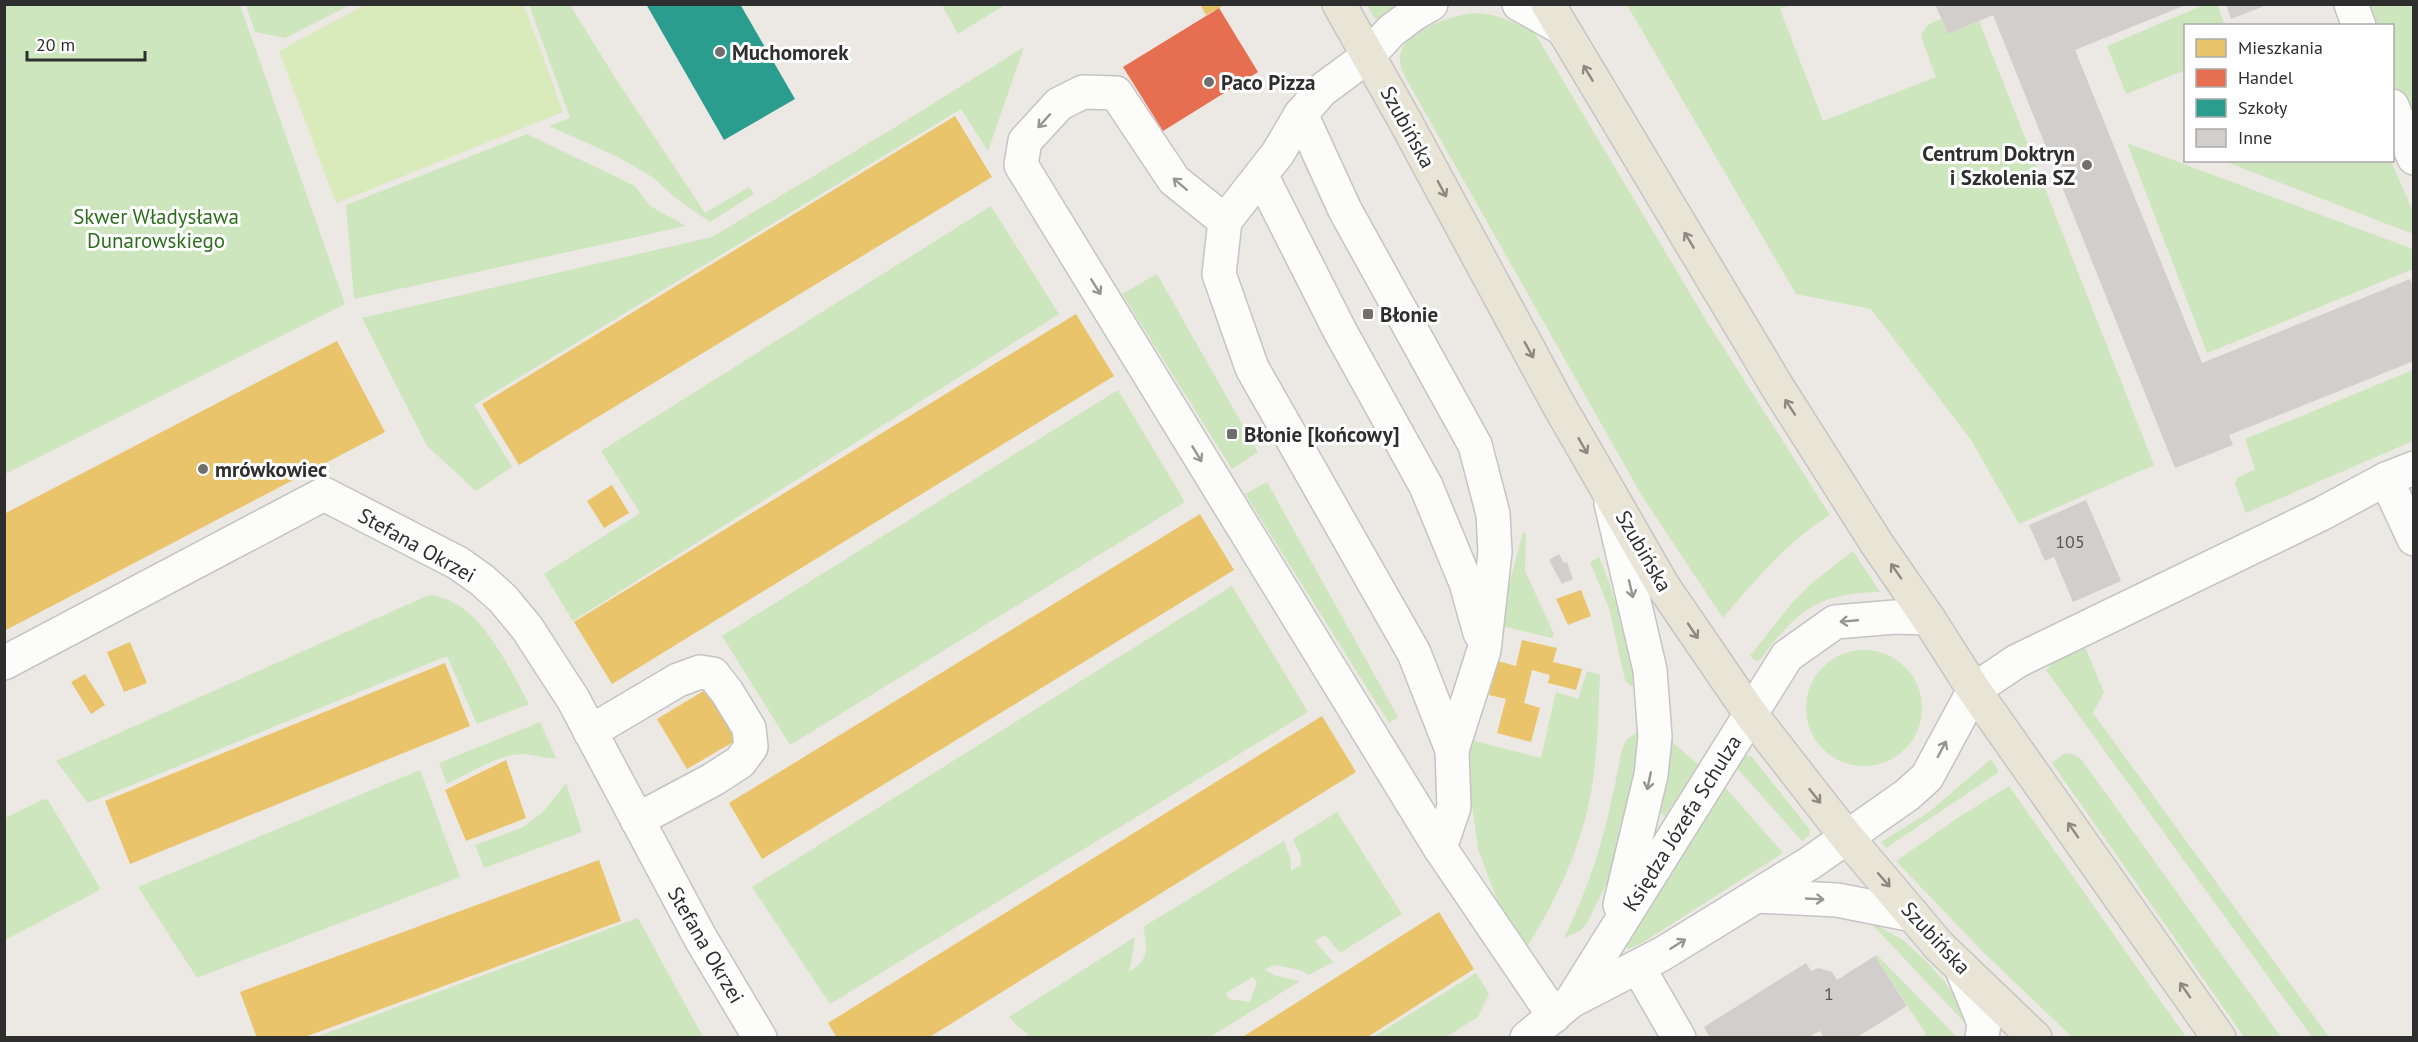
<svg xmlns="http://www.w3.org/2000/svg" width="2418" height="1042" viewBox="0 0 2418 1042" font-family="'PT Sans',sans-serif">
	<rect width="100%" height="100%" fill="#ece8e4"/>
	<g fill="#cee6be" fill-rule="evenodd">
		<polygon points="5,4 240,5 345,304 5,474"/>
		<polygon points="2206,4 2218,5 2224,24 2186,26 2185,70 2126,94 2107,46"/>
		<polygon points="246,5 246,4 350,5 285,38 255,32"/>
		<polygon points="529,5 570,5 614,76 705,213 749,187 754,194 710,222 673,196 654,178 618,157 549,126 570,118"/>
		<polygon points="942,5 1005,5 958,34"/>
		<polygon points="1367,5 1396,5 1378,19 1374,18"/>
		<path d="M1627 5H1790L1780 9 1823 121 1936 77 1921 37C1925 25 1930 23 1941 19L1948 34 1979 21 2154 465 2019 524 1971 440 1871 309 1796 294Z"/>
		<polygon points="2360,5 2413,5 2413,111 2406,114 2393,81 2392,26 2369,25"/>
		<path d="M1476 13C1498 14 1514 22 1534 32L1709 325 1830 515C1787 542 1755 580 1723 618L1642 496 1404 75C1403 71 1400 66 1400 62 1397 31 1453 15 1476 13Z"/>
		<polygon points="1024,47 988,151 961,109 474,405 512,467 476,491 427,446 362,318 712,237 902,123"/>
		<polygon points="527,134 635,186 650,206 686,226 354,299 346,205"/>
		<polygon points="2127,143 2413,249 2413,269 2207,353"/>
		<polygon points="2224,161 2391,161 2413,211 2413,234"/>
		<polygon points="991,206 1059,314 573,621 544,574 640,513 601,451"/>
		<polygon points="1157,274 1258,452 1232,469 1122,294"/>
		<polygon points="2413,370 2413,441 2246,513 2235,484 2237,478 2255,469 2245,439"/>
		<polygon points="1118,390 1185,502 790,745 722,636"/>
		<polygon points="1267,482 1398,717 1389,723 1245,494"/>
		<polygon points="1523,532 1526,534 1525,571 1554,634 1552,638 1502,626 1495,638"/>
		<path d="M1853 551 1880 592C1818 593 1796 611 1760 660L1756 661 1750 656 1792 603 1813 582Z"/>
		<path d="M1599 557C1617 599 1627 641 1638 686H1630L1625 680 1609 608 1590 562Z"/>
		<polygon points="1232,586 1308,712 830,1004 752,887"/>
		<path d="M429 595C479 599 508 666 529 704L477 724 447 656 88 803 56 761Z"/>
		<polygon points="2085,647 2104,692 2093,713 2329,1037 2312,1037 2046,670 2058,658"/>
		<circle cx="1864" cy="708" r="58"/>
		<path d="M1587 671 1600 675C1598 715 1598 758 1590 798 1580 849 1556 901 1528 945L1520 941 1506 924 1478 849 1469 782 1471 740 1541 758 1556 692 1578 699Z"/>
		<path d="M540 722 556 758C543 759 534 754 523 754 502 753 466 775 447 784L439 763Z"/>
		<path d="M1641 729 1639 761 1614 868 1587 923 1580 931 1564 938C1596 874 1609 818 1622 749L1626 740Z"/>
		<polygon points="1671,741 1699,765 1665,817 1661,813 1669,768"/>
		<polygon points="2070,753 2081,759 2281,1037 2244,1037 2052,763 2064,754"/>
		<polygon points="1742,754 1751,756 1810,830 1809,836 1802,841 1735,766"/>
		<polygon points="1991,759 1999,772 1886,848 1881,842 1928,813"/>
		<polygon points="420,770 460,877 197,978 138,887"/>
		<polygon points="566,783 582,832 484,868 475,845 523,827 542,813"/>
		<polygon points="1723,785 1783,853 1642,943 1629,949 1623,944"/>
		<polygon points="2009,786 2186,1037 2072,1037 1983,952 1896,861 1959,817"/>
		<polygon points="44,799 48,800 100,888 98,891 5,940 5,818"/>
		<path d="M1337 812 1402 914 1340 953 1325 935 1315 941 1333 962 1309 975 1300 970 1274 965 1265 970 1276 976 1300 981 1210 1037H1024L1029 1034 1018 1027 1009 1017 1135 937 1131 964 1128 972C1149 962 1148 948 1143 927L1284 841 1291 860V871L1301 865 1300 854 1293 839ZM1253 977 1257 983 1250 1002 1229 999 1226 993Z"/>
		<polygon points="638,918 703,1037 316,1037"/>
		<polygon points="1869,921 1903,940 1927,962 1944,981 1964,1010 1966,1024"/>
		<polygon points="1877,955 1957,1037 1921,1037 1926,1034 1875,956"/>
		<polygon points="1476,973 1489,994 1478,1017 1446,1037 1373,1037"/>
	</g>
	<polygon fill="#d9eabb" points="367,4 524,5 563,112 336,203 279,51"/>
	<g fill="#e9c46a">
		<polygon points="1200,4 1226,4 1206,15"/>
		<polygon points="955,116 992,177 519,465 482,404"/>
		<polygon points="1076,314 1114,376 612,684 574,622"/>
		<polygon points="337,341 385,432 4,631 4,514"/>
		<polygon points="612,485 629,513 604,528 587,501"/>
		<polygon points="1200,514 1234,570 762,859 729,803"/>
		<polygon points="1581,590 1591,616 1568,625 1556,599"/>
		<polygon points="1522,640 1557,648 1553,662 1582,669 1576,690 1548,683 1550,675 1532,670 1524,703 1540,708 1531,742 1497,733 1506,699 1489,695 1498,661 1516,666"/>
		<polygon points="130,642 147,683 124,692 107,652"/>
		<polygon points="445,663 470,726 130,864 105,801"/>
		<polygon points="85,674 105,705 91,714 71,682"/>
		<polygon points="710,687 740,738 687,769 657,719"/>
		<polygon points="1322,716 1356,772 928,1038 837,1038 828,1023"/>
		<polygon points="506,760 526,818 466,841 445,790"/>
		<polygon points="599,860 621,921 302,1038 257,1038 240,992"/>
		<polygon points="1439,912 1474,969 1366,1038 1241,1038"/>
	</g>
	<polygon fill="#e76f51" points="1219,8 1258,72 1163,131 1123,67"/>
	<polygon fill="#2a9d8f" points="646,4 740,4 795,99 724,140"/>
	<g fill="#d1cecb">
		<polygon points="1935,4 2188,4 2075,50 2202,363 2410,279 2414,288 2414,361 2229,435 2233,445 2175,468 1993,15 1948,34"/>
		<polygon points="2226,4 2267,4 2267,5 2231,19"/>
		<polygon points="2086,500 2121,581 2073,602 2054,557 2045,561 2029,525"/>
		<polygon points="1559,554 1564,563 1567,562 1573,579 1562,584 1549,560"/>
		<polygon points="1875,956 1907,1006 1856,1038 1824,1038 1820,1031 1812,1035 1813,1038 1710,1038 1704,1027 1806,963 1811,971 1818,968 1832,972 1837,980"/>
	</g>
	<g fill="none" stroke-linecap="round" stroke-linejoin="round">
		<g stroke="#c5c4c5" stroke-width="36">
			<g id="minor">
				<polyline points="1431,4 1415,13 1391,31 1368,56 1322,90 1301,114 1278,153 1225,221 1219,274 1252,368 1414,653 1452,750 1454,807 1440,848 1554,1016"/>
				<polyline points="1519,4 1560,27"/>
				<polyline points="2351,4 2359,26"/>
				<polyline points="2392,106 2414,158"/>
				<polyline points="1301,114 1345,210 1475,445 1493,514 1495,552 1484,650 1452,750"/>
				<polyline points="1261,175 1340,331 1426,486 1466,583 1480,633"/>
				<polyline points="1225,221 1174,180 1116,93 1083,92 1059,104 1025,141 1021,165 1440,848"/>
				<polyline points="2386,479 2414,539"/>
				<polyline points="1611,503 1650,670 1655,737 1651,775 1620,905"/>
				<polyline points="4,663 324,494 458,563 482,580 503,599 527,628 573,699 701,939 760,1038"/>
				<polyline points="590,732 678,680 700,672 713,674 727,692 749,728 751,747 740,762 712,780 637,820"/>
				<polyline points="1757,896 1837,900 1913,915"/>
				<polyline points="1638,967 1679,1038"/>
				<polyline points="1961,967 1984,1023 1982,1038"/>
				<polyline points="1572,1000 1787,656 1835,622 1895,617 1928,618"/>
				<polyline points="1527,1038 1571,1001 1662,954 1810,863 1907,795 1927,777 1974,690 2017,661 2321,514 2386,479 2414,468"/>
			</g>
		</g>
		<g stroke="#c6c5c4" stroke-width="36">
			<g id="major">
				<polyline points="1339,4 1404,119 1557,402 1663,586 1750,713 1846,836 1939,946 2035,1038"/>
				<polyline points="1548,4 1778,388 1877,544 1928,618 1974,690 2219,1038"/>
			</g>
		</g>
		<use href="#minor" stroke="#fcfcfb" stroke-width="33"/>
		<use href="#major" stroke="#e8e4d6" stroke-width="33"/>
	</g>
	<defs><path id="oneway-shaft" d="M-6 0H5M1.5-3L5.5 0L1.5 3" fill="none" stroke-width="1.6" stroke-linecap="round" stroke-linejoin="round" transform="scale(1.5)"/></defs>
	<g stroke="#8b8982">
		<use href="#oneway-shaft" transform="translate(1588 73) rotate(-121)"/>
		<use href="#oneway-shaft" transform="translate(1442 189) rotate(62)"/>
		<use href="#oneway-shaft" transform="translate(1689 240) rotate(-121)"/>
		<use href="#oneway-shaft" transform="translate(1529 350) rotate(61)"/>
		<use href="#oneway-shaft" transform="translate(1790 407) rotate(-123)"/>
		<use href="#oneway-shaft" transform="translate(1583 446) rotate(60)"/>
		<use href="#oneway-shaft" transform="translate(1896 571) rotate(-125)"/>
		<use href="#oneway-shaft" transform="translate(1693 631) rotate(56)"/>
		<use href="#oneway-shaft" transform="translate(1815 796) rotate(52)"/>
		<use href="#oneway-shaft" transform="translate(2073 830) rotate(-125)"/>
		<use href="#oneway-shaft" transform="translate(1884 880) rotate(49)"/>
		<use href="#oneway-shaft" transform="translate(2185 990) rotate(-125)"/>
	</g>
	<g stroke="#959594">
		<use href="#oneway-shaft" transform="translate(1044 121) rotate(132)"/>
		<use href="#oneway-shaft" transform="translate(1180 184) rotate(-139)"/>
		<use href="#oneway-shaft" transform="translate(1096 287) rotate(58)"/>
		<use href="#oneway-shaft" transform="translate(1197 454) rotate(59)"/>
		<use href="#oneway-shaft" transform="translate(1631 589) rotate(77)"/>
		<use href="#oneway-shaft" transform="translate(1849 621) rotate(175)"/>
		<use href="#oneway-shaft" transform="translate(1942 749) rotate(-62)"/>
		<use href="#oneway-shaft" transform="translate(1649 781) rotate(102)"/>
		<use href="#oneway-shaft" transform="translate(1815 899) rotate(3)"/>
		<use href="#oneway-shaft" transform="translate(1678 944) rotate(-32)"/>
	</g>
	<g fill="#706f6e" stroke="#fff" stroke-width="2">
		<circle cx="720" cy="52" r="6"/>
		<circle cx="1209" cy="82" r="6"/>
		<circle cx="2087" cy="165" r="6"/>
		<rect x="1362" y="308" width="12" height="12" rx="3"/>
		<rect x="1226" y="428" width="12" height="12" rx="3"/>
		<circle cx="203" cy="469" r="6"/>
	</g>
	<g text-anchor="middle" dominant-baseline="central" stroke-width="6" stroke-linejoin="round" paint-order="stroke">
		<g font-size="18" fill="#585857">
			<text x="2070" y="541">105</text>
			<text x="1829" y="993">1</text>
		</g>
		<g font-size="21" font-weight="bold" fill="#2e2e2e" stroke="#fff" text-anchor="start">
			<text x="732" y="52">Muchomorek</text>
			<text x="1221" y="82">Paco Pizza</text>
			<text x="2075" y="153" text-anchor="end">Centrum Doktryn<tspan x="2075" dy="24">i Szkolenia SZ</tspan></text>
			<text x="1380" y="314">Błonie</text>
			<text x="1244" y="434">Błonie [końcowy]</text>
			<text x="215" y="469">mrówkowiec</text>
		</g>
		<g font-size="21" fill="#2e2e2e" stroke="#fff">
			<text transform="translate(1408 127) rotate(61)">Szubińska</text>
			<text transform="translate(417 545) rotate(29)">Stefana Okrzei</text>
			<text transform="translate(1644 551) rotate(60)">Szubińska</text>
			<text transform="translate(1682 823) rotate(-58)">Księdza Józefa Schulza</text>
			<text transform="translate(1936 938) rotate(47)">Szubińska</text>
			<text transform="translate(706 945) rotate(60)">Stefana Okrzei</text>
		</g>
		<g font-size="21" fill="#2c6e1b" stroke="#fff">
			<text x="156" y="216">Skwer Władysława<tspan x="156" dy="24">Dunarowskiego</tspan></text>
		</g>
	</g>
	<rect width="2418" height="1042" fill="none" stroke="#2e2e2e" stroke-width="12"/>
	<rect x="2184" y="24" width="210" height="138" fill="#ffffff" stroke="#ababab" stroke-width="1.5"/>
	<rect x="2196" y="39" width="30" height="18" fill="#e9c46a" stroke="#ababab" stroke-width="1.5"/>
	<text x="2238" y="54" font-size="18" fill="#2e2e2e">Mieszkania</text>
	<rect x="2196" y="69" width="30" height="18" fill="#e76f51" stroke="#ababab" stroke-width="1.5"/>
	<text x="2238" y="84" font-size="18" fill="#2e2e2e">Handel</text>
	<rect x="2196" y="99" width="30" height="18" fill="#2a9d8f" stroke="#ababab" stroke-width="1.5"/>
	<text x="2238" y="114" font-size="18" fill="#2e2e2e">Szkoły</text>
	<rect x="2196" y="129" width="30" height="18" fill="#d1cecb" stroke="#ababab" stroke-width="1.5"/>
	<text x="2238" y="144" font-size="18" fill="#2e2e2e">Inne</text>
	<path d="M27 51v9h118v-9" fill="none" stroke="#2e2e2e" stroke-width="3"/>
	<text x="36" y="51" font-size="18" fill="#2e2e2e" stroke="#ffffff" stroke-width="4.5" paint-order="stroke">20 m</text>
</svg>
